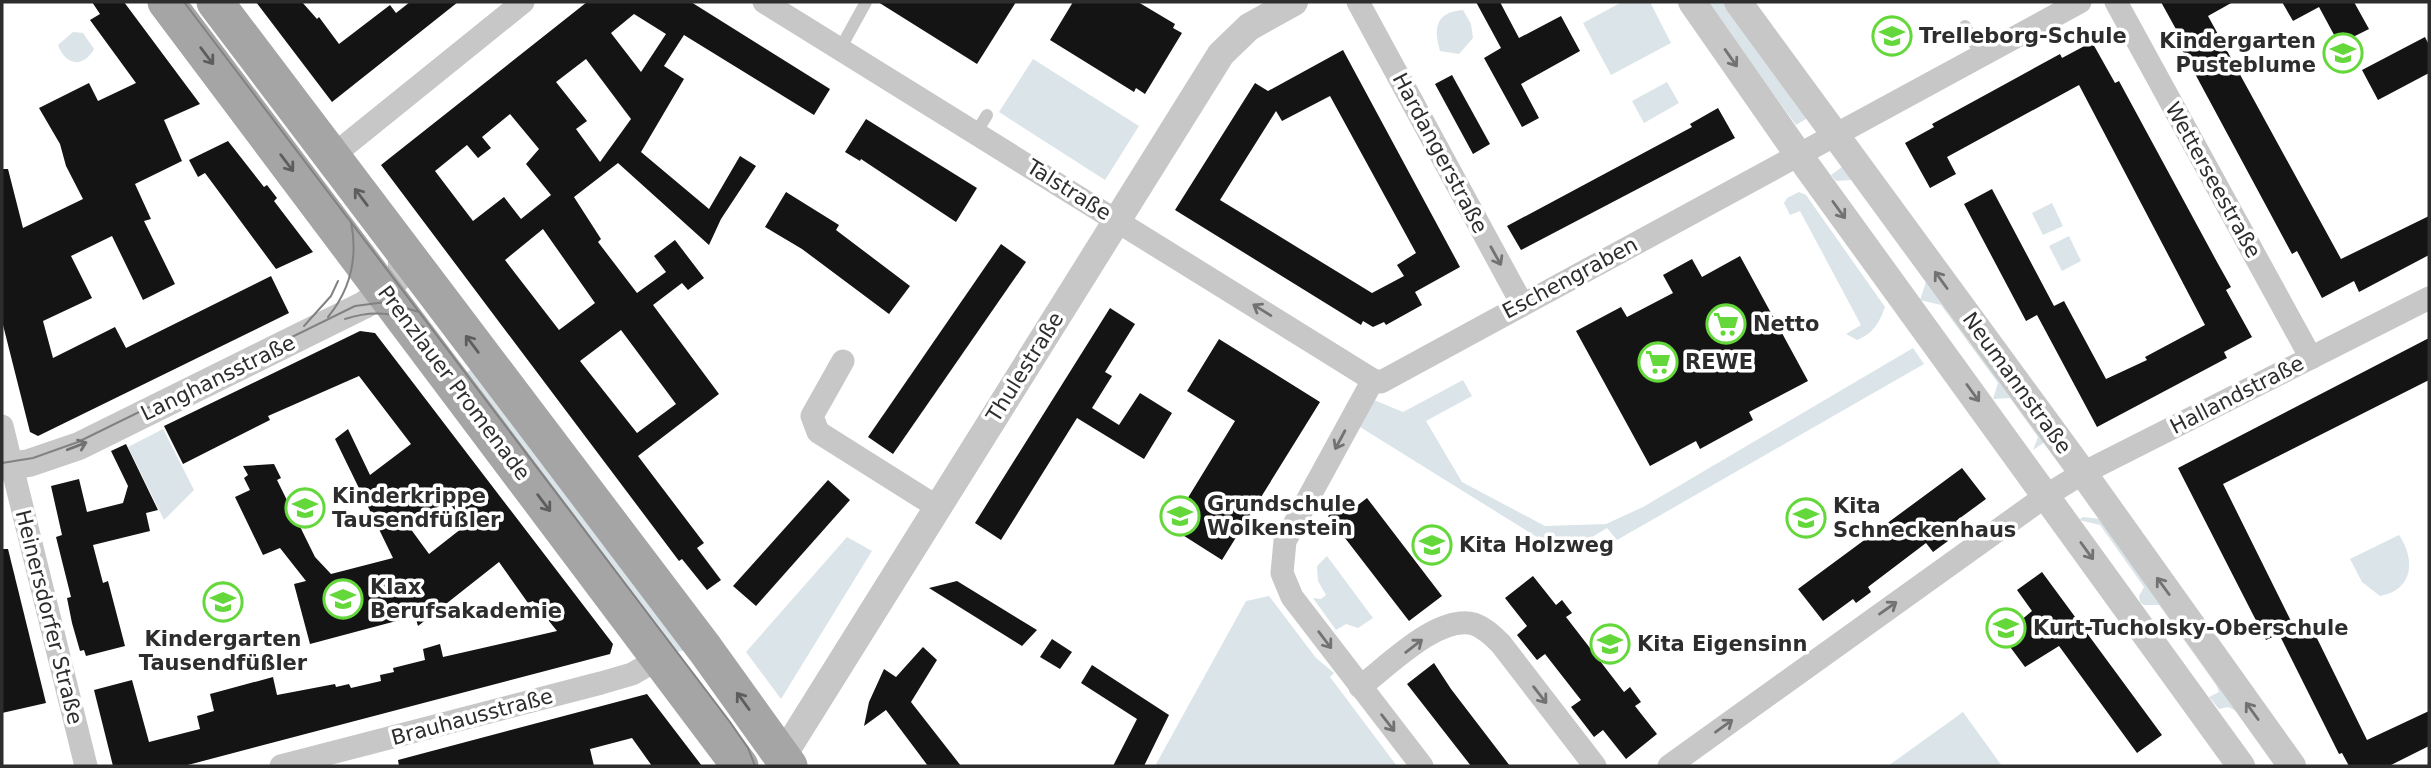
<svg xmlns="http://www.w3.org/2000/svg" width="2431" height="768" viewBox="0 0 2431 768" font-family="'DejaVu Sans',sans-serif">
	<rect width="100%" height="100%" fill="#fff"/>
	<g fill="#dbe5e9">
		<polygon points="1622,2 1650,2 1671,43 1611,75 1583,23"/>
		<polygon points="1708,2 1727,2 1811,116 1796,125 1722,26"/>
		<path d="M1463 10 1471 24 1473 38 1459 54 1440 51C1433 28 1436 12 1463 10Z"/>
		<path d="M73 32 83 33 94 49C83 69 65 65 58 45Z"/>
		<polygon points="1033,59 1139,126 1105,180 999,112"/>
		<polygon points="1667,82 1679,103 1644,123 1632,101"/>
		<polygon points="1846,164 2045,442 2033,450 2038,437 2010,398 1993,399 1998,383 1941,305 1920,300 1926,282 1852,180 1836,181 1831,175"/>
		<path d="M1799 192 1806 195 1885 307C1879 323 1874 333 1857 340L1846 334 1861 325 1800 211 1790 215 1784 203 1787 198Z"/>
		<polygon points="2052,203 2063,226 2043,235 2032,213"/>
		<polygon points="2069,236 2081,261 2062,271 2049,246"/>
		<polygon points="1913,348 1924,364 1617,540 1607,528 1571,550 1560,537 1540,539 1360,427 1374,400 1403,412 1463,380 1472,396 1426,421 1462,482 1545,526 1606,524 1643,507"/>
		<polygon points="475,366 692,649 671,653 462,376"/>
		<polygon points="163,429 194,490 164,520 128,447"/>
		<polygon points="2083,517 2102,519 2236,711 2228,707 2219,709 2209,697 2219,692 2216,685 2159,605 2144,605 2140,602 2139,596 2144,587 2100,525 2079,520"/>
		<path d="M2399 535C2416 560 2413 590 2380 596L2362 582 2350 559Z"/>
		<polygon points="847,537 872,551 781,699 746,652"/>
		<polygon points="1327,556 1373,618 1358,628 1346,624 1336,630 1313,598 1321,599 1326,595 1318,581 1317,566"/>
		<polygon points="1269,596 1316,658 1334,673 1330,677 1397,766 1155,766 1246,601"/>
		<polygon points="1963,712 2002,766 1888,766"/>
	</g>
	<g fill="#141414" fill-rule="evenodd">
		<polygon points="92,2 124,2 200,104 164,120 182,161 135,184 151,219 144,221 175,284 143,300 112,236 71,256 92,298 43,321 53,358 115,327 126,348 271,276 289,313 38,436 30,432 2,321 2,169 8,169 23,228 83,199 66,166 60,144 39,108 89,83 98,101 136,83 90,20 100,14"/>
		<polygon points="256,2 302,2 317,19 319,17 339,44 390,5 396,13 410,2 458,2 332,102"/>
		<path d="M587 2H691L830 89 814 115 684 35 664 66 684 79 641 152 709 209 740 156 756 166 721 219 709 245 618 163 574 197 601 239 598 242 637 293 666 272 654 256 675 240 704 278 688 290 682 283 653 305 719 394 638 456 704 543 697 548 721 580 707 590 682 559 679 561 381 165ZM634 14 666 34 641 72 611 33ZM586 59 631 119 600 162 576 129 587 121 556 82ZM510 114 539 149 526 164 551 195 521 219 504 197 473 221 435 171 467 145 478 158 491 148 482 137ZM543 229 595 303 559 330 505 260ZM621 330 676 404 637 433 580 361Z"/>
		<polygon points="878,2 1016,2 977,64"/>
		<polygon points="1073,2 1138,2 1175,24 1173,28 1182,33 1145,94 1136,88 1134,92 1050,40"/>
		<polygon points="1476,2 1500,2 1519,38 1561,16 1580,51 1521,84 1539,118 1522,127 1484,58 1501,48"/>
		<polygon points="2161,2 2233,2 2208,16 2341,259 2429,216 2429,255 2359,292 2354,281 2322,298 2297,251 2292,254 2179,44 2183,42"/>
		<polygon points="2282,2 2354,2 2369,29 2339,44 2319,7 2293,21"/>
		<polygon points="2425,37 2429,45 2429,73 2378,100 2362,70"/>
		<polygon points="2092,42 2115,83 2119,81 2217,262 2231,287 2226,290 2252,337 2224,352 2227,358 2097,427 2037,315 2026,321 1964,204 1992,189 2054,306 2064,301 2106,379 2147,360 2145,357 2205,325 2079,85 1947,157 1956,174 1930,188 1905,143 1934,127 1932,124 1998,88 2060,54 2062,58"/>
		<path d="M1343 50 1460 267 1415 292 1422 305 1386 325 1384 322 1373 327 1363 321 1361 325 1175 210 1255 83 1268 91ZM1330 96 1416 253 1397 265 1404 276 1372 293 1220 200 1276 111 1282 121Z"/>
		<polygon points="1452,75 1490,144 1473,154 1435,84"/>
		<polygon points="1718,108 1735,138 1521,250 1507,226 1692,127 1690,124"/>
		<polygon points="866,119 977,188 956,222 861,159 860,161 845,152"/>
		<polygon points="228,141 264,187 267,185 277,198 274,201 313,252 276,269 205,173 198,177 189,160"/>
		<polygon points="786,192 839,225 836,230 910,286 889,314 802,249 765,227"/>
		<polygon points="1001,244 1026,262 893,454 868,437"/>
		<polygon points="1740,256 1808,381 1749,412 1753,420 1700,449 1696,441 1650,466 1576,331 1621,307 1627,317 1673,293 1663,275 1692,259 1702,277"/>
		<polygon points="1110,308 1135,324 1105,372 1112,376 1092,408 1119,425 1140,393 1172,413 1144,459 1077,418 1001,540 975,523"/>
		<path d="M360 331 375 333 613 644 610 654 184 766H113L94 690 132 680 149 742 200 729 197 716 214 711 210 694 273 677 277 695 335 684 336 687 349 684 351 688 381 681 380 675 394 672 393 668 425 660 423 649 440 644 443 657 557 631 533 601 528 603 499 562 418 626 415 616 310 644 294 584 306 581 280 548 263 555 235 497 250 490 244 478 248 475 243 466 274 464 281 478 277 480 315 557 331 574 393 558 335 439 348 429 370 475 411 444 359 376 268 416 270 420 183 464 164 426ZM447 500 466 525 429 554 410 528Z"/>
		<polygon points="2429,338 2429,380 2223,484 2294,627 2308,620 2367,740 2429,711 2429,746 2389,766 2349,766 2342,753 2339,754 2279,634 2266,640 2178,468"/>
		<polygon points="1219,339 1320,402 1222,560 1170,527 1235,421 1187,391"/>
		<polygon points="126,444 158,510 146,513 150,531 93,545 103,583 108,581 125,646 86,656 84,650 80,651 72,623 67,598 71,597 56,537 62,535 51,486 79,479 87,512 123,503 128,486 111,451"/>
		<polygon points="1962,468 1986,499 1956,521 1959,526 1945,537 1948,541 1933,552 1926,543 1868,587 1871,592 1856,603 1853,599 1823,621 1798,589"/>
		<polygon points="828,480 850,500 756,606 733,586"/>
		<polygon points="1367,498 1442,596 1409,621 1328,516 1348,501 1354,508"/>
		<polygon points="2,549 8,549 46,703 2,713"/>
		<polygon points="2042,572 2162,735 2137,753 2059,646 2025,667 2002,636 2032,611 2017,590"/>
		<polygon points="1533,576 1556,605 1562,600 1572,613 1566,617 1624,692 1630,687 1641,702 1635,706 1657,734 1626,759 1603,730 1594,737 1571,707 1581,700 1545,654 1537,660 1517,635 1527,626 1505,598"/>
		<polygon points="957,581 1014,616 1037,630 1022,646 929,588"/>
		<polygon points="1052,639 1072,652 1060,669 1040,657"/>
		<polygon points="923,647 937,660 911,702 961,766 928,766 886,710 864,726 869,702 884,669 896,677"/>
		<polygon points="1434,663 1451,689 1510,766 1471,766 1407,684"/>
		<polygon points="1092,665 1169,715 1144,766 1113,766 1137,719 1081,683"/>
		<polygon points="647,694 702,766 652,766 632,738 590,749 594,766 399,766 398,760"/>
	</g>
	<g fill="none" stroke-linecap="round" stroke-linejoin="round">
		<g stroke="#c7c7c7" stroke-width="12">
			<polyline points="1965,26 1981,56"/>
			<polyline points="840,49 866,2"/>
			<polyline points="976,133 987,115"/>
		</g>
		<g stroke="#c7c7c7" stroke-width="23">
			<polyline points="764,2 1373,380 1381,382 2080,2"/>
			<polyline points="1358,2 1522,304"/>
			<polyline points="2116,2 2311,358"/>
			<polyline points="331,157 523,2"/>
			<polyline points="843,361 812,416 818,432 937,507"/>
			<polyline points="1373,380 1285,541 1282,573 1292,597 1422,766"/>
			<polyline points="2,426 86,766"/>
			<path d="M1360 687C1387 667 1438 614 1474 624 1485 628 1493 636 1501 644L1595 766"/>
			<polyline points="281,766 601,683 632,674 660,658"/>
			<polyline points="1669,766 2047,495 2083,473 2429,298"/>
		</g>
		<g stroke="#c7c7c7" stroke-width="28">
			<polyline points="1692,2 1798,154 2241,766"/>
			<polyline points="1738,2 2083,473 2292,766"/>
			<polyline points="2,467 29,463 79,446 364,305 385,291 402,273 402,251"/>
			<polyline points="782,757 1221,54 1249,27 1294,2"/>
		</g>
		<g stroke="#a5a5a5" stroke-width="37">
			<polyline points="166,2 740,766"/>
			<polyline points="215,2 705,649 789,766"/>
		</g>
		<g stroke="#828282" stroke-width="2">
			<polyline points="184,2 730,722 748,748 755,766"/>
			<path d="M328 317C350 290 358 257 351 222"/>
			<path d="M345 319C375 309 402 312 428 330"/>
			<polyline points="304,326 331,296 338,281"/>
			<polyline points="2,463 33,458 78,442 355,306 386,302 419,312"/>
		</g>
	</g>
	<defs><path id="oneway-shaft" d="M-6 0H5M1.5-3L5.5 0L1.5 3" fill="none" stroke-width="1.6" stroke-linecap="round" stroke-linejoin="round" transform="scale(1.75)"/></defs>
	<g stroke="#5d5d5d">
		<use href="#oneway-shaft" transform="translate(207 56) rotate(53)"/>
		<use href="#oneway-shaft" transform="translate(287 163) rotate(53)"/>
		<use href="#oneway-shaft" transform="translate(361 197) rotate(-127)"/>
		<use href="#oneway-shaft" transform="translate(472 344) rotate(-127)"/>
		<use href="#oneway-shaft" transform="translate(544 503) rotate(53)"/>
		<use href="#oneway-shaft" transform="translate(743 701) rotate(-126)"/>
	</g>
	<g stroke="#727272">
		<use href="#oneway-shaft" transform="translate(1731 58) rotate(55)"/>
		<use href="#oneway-shaft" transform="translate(1839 210) rotate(54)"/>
		<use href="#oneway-shaft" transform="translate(1496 256) rotate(61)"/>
		<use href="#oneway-shaft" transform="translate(1941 280) rotate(-126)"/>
		<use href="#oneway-shaft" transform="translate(1262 310) rotate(-148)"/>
		<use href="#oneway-shaft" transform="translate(1973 393) rotate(54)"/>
		<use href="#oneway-shaft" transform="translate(1340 440) rotate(118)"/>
		<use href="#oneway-shaft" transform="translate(77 446) rotate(-21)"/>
		<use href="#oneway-shaft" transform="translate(2087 551) rotate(54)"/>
		<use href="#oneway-shaft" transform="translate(2163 586) rotate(-126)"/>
		<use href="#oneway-shaft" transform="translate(1888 608) rotate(-35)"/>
		<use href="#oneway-shaft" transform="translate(1325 640) rotate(53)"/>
		<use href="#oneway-shaft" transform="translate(1414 646) rotate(-38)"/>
		<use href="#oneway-shaft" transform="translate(1540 695) rotate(52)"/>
		<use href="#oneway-shaft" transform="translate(2252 711) rotate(-126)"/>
		<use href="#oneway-shaft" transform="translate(1388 723) rotate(52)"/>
		<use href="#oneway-shaft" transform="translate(1724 726) rotate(-36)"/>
	</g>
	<defs>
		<g id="school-ring" transform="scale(2.0125)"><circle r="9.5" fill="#fff" stroke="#64d83b" stroke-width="1.5"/><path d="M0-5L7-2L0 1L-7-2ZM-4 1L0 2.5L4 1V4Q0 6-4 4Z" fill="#64d83b"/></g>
		<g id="supermarket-ring" transform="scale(2.0125)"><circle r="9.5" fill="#fff" stroke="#64d83b" stroke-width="1.5"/><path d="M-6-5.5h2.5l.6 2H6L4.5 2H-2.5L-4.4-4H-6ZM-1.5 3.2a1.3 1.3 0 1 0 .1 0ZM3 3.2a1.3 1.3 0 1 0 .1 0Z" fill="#64d83b"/></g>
		<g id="university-ring" transform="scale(2.0125)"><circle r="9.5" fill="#fff" stroke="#64d83b" stroke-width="1.5"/><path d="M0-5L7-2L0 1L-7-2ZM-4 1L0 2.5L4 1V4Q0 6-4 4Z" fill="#64d83b"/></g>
	</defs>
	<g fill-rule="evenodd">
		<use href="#school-ring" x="1892" y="36"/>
		<use href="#school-ring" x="2343" y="53"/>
		<use href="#supermarket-ring" x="1726" y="324"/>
		<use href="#supermarket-ring" x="1658" y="362"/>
		<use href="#school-ring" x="305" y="508"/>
		<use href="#school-ring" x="1180" y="516"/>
		<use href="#school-ring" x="1806" y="518"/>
		<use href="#school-ring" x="1432" y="545"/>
		<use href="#university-ring" x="343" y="599"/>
		<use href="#school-ring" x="223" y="602"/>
		<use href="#school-ring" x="2006" y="628"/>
		<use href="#school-ring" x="1610" y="644"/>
	</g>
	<g text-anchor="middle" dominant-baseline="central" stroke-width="7" stroke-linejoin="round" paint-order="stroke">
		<g font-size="21" font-weight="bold" fill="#2d2d2d" stroke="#fff" text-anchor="start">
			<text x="1919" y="36">Trelleborg-Schule</text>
			<text x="2316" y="41" text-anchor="end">Kindergarten<tspan x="2316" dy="24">Pusteblume</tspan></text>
			<text x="1753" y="324">Netto</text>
			<text x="1685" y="362">REWE</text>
			<text x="332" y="496">Kinderkrippe<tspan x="332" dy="24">Tausendfüßler</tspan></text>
			<text x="1207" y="504">Grundschule<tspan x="1207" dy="24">Wolkenstein</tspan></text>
			<text x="1833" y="506">Kita<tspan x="1833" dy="24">Schneckenhaus</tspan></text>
			<text x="1459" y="545">Kita Holzweg</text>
			<text x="370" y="587">Klax<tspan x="370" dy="24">Berufsakademie</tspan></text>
			<text x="2033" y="628">Kurt-Tucholsky-Oberschule</text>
			<text x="223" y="639" text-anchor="middle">Kindergarten<tspan x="223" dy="24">Tausendfüßler</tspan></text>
			<text x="1637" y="644">Kita Eigensinn</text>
		</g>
		<g font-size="21" fill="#2d2d2d" stroke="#fff">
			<text transform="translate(1440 153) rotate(62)">Hardangerstraße</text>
			<text transform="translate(2213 180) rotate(61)">Wetterseestraße</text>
			<text transform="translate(1069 190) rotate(32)">Talstraße</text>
			<text transform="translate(1570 278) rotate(-28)">Eschengraben</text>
			<text transform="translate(1025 367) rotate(-58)">Thulestraße</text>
			<text transform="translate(218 378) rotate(-26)">Langhansstraße</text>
			<text transform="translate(454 383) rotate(53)">Prenzlauer Promenade</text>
			<text transform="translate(2017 383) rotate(54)">Neumannstraße</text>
			<text transform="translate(2237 395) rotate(-27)">Hallandstraße</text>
			<text transform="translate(49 617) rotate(76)">Heinersdorfer Straße</text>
			<text transform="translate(472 717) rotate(-15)">Brauhausstraße</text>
		</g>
	</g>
	<rect width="2431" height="768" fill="none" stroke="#2d2d2d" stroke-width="7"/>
</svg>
